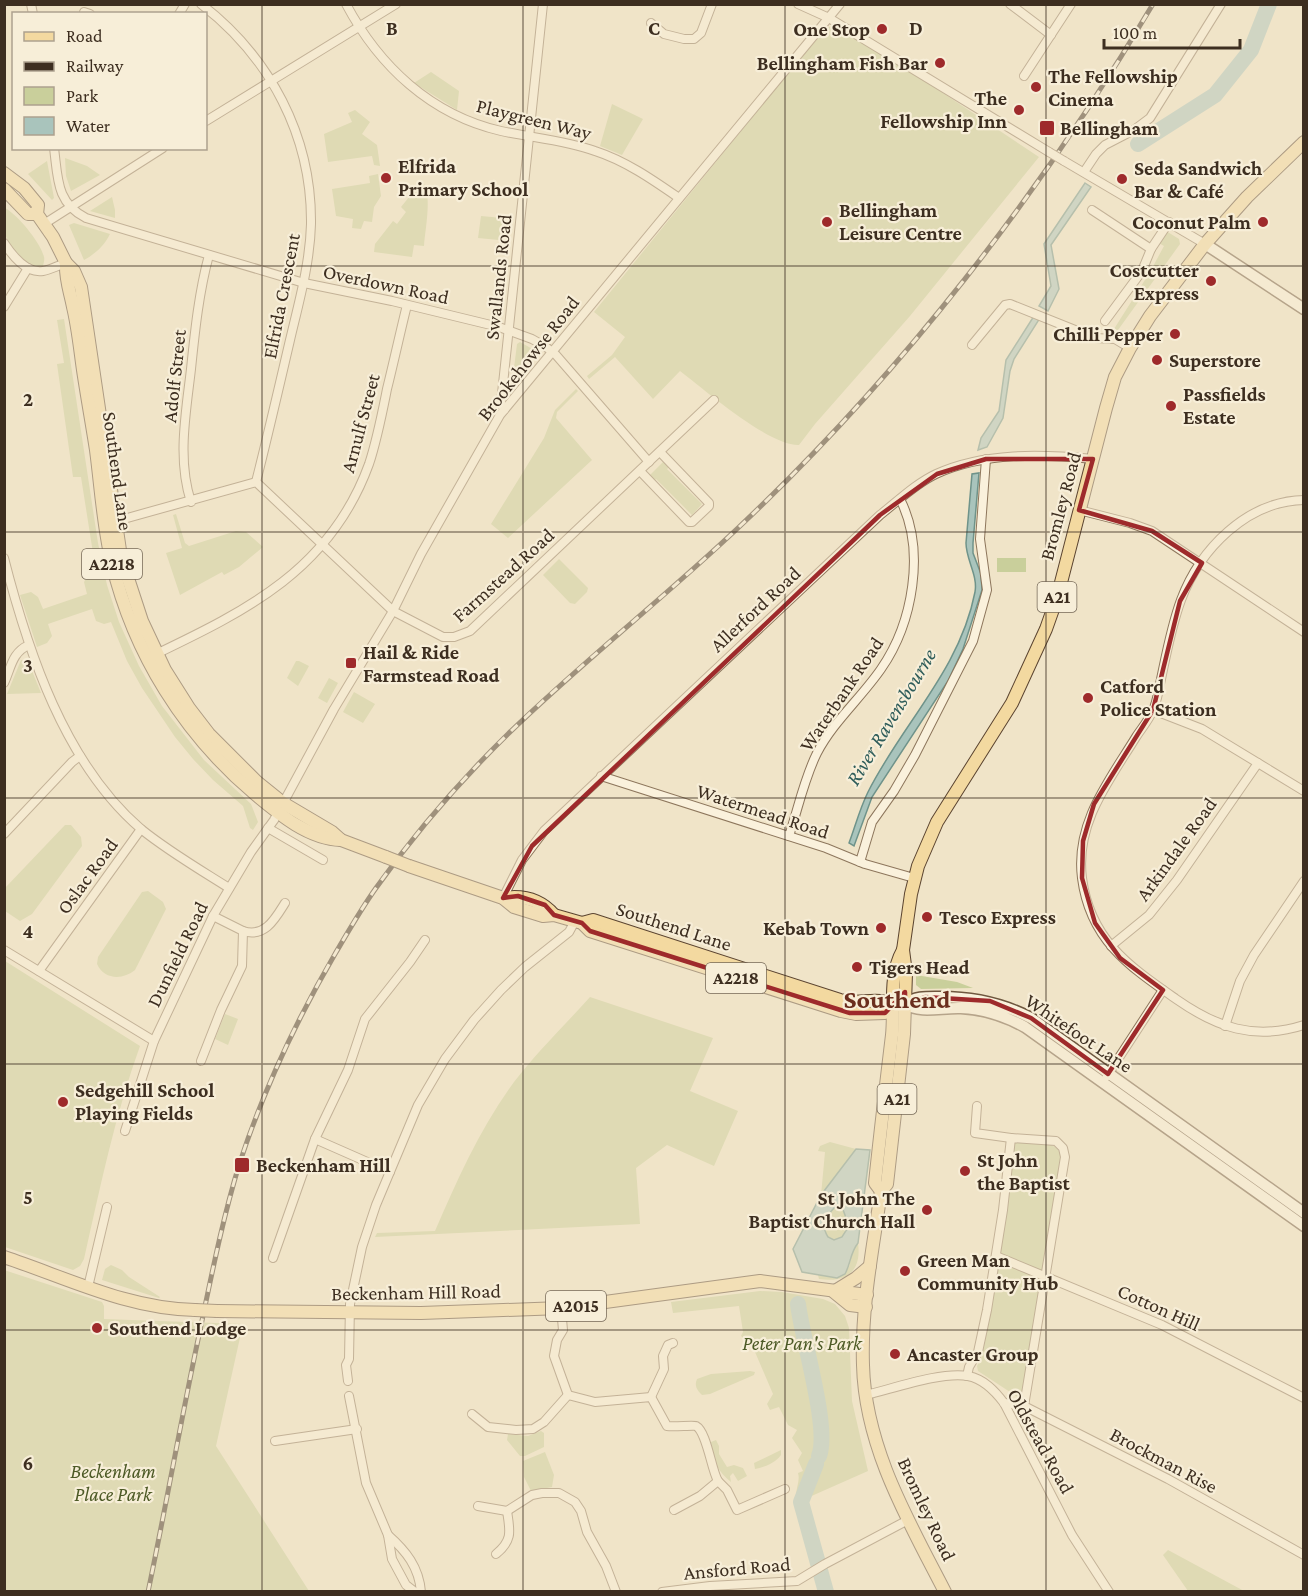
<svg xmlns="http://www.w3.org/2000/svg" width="1308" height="1596" viewBox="0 0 1308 1596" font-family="'Crimson Pro',serif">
	<rect width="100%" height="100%" fill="#f0e4c8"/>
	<g fill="#c9cf9b">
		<path d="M831 26 837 27 934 87 1039 157 910 316 815 424 799 445C769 446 705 390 680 371L653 399 615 357 589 379 587 376 612 355 625 337 594 312 798 61 827 28Z"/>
		<polygon points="431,72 459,91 457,110 414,83"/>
		<polygon points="612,104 643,119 622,155 600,146"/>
		<polygon points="355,110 370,122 362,134 377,145 380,166 374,165 372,156 328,162 324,134 352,122 348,113"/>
		<polygon points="65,158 87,166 100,175 71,191 66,176"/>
		<polygon points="47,161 54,198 52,200 28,174"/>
		<polygon points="378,174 381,196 374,207 372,222 364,221 361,229 352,228 353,219 336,216 332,189 370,183 369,176"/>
		<path d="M422 181C433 193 425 229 424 246L414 245 412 257 374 252 375 244 393 221 397 224 406 212 401 207Z"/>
		<polygon points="112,197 115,210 115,218 90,211"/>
		<path d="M5 208C17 214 41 243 44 257 45 260 43 264 43 267 26 269 9 249 5 233 3 225 5 216 5 208Z"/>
		<polygon points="481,216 512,219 509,241 478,238"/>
		<path d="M74 223 110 234C104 246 95 254 84 260L69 225Z"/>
		<polygon points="1166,231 1179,239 1180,244 1118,330 1114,329 1150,272 1164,246 1157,242"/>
		<polygon points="64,319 98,543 107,585 119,622 139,666 162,706 204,760 251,804 258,822 253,830 250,828 243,806 213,780 193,759 175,737 142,688 127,661 111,622 104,624 96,621 92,609 48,624 52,636 47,643 37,647 20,595 31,592 38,597 43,609 87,594 84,582 88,575 96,572 81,477 73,477 57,364 64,363 57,320"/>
		<polygon points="520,342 536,351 537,355 513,385 512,384 517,344"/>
		<polygon points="576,389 578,391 557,412 556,418 592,460 508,538 491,524 544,438 555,410"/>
		<polygon points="665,460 670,466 667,469 702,504 692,515 656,479 654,481 649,476"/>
		<polygon points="176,514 185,543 189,546 236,531 246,532 263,547 239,567 224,575 222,572 180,595 166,553 182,548 173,515"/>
		<rect x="997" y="558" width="29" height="14"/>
		<polygon points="559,559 588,588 587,592 575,604 570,603 543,575"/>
		<polygon points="21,660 28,661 41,693 7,694"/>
		<polygon points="296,661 299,661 309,666 298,686 287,678"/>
		<polygon points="329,678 338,683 327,703 318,698"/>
		<polygon points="354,692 375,704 363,723 343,712"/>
		<polygon points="65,825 71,825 81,837 82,846 32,914 20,921 5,911 5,888"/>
		<path d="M148 891 163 902 166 909 135 970C123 980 104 980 97 964L98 957 142 892Z"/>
		<path d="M5 961 140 1046C115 1115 100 1188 84 1259L80 1266 73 1270 5 1247Z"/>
		<polygon points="916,975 957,982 973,988 921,989 916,985"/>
		<path d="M590 997 713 1038 690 1091 738 1111 714 1166 667 1145 636 1168 640 1224 375 1237 377 1233 435 1231C458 1178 480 1129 514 1082 537 1052 565 1025 590 997Z"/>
		<polygon points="225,1014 238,1019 228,1045 215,1039"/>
		<path d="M1016 1141C1030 1143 1056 1139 1061 1155L1023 1395 1019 1398 978 1371 977 1366 982 1356 1001 1249 1013 1144Z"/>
		<polygon points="830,1142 856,1149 821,1195 825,1152 818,1151 820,1146"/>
		<path d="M838 1206 842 1207 849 1226 842 1237 834 1240 828 1238C821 1224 825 1213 838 1206Z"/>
		<path d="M858 1243C862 1272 846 1283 819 1279L818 1275 837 1278 849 1267 853 1250Z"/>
		<polygon points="111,1265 122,1270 129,1277 160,1297 159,1298 102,1280 105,1269"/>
		<polygon points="4,1270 102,1302 104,1306 104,1319 243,1324 216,1446 309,1591 5,1591"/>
		<path d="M760 1291 782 1292 823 1299 835 1304 845 1316 849 1328 852 1401 868 1471 798 1502C793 1491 801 1483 798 1473L803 1471 798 1460 802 1453 792 1438 797 1430 788 1425 779 1407 770 1410 767 1404 773 1394 755 1352 750 1346 744 1345 743 1338 741 1336 743 1332 739 1306 673 1313 671 1302Z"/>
		<path d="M750 1371 755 1372 754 1375 710 1394 702 1395C697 1390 694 1386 697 1379L711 1374Z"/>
		<polygon points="541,1431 544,1433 544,1447 525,1456 520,1456 507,1440 508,1434 528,1436"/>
		<path d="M716 1440 719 1446V1454L727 1467 734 1465 743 1468 747 1476 738 1481 733 1473 730 1476 731 1482C718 1472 711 1458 711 1442Z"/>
		<path d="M781 1450V1455C775 1463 765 1467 755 1469L754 1463Z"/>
		<polygon points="545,1452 554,1475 552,1487 531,1491 524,1477 523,1461"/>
		<polygon points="1168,1550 1244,1591 1188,1591 1163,1555"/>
	</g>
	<g fill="#a9c4bc" stroke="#6f938a" stroke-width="1.5" fill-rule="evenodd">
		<polygon points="1085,183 1091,187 1051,245 1059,289 1048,311 1039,306 1051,286 1044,244"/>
		<polygon points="1034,316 1040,318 1014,359 1010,371 1003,418 987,447 978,450 981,438 999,411 1006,360"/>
		<path d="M979 473 973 543V553L981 574 982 590 963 649 948 681 872 797 854 846 849 843C855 827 860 808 868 792 902 724 960 670 975 592 978 575 966 560 966 543L972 474Z"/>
		<path d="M856 1149 870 1150 858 1243C850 1253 851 1263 845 1274L837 1278 802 1272 793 1249 821 1195ZM836 1206 842 1207 849 1226 842 1237 834 1240 828 1237C820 1224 826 1216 836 1206Z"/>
	</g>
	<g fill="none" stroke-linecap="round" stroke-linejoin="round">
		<g stroke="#a9c4bc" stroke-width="16">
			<polyline points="1138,144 1215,95 1251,50 1269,4"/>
			<path d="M798 1304C802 1339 830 1428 819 1456"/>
			<polyline points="816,1464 801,1502 826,1592"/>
		</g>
		<g stroke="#8d765c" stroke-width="10">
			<g id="street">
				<polyline points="31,4 33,14"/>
				<path d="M201 4C270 57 312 136 311 224 310 263 299 302 290 340 279 387 268 435 256 482"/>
				<path d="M346 4C379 66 431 115 501 131 533 138 565 140 595 151 626 161 653 180 679 198"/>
				<polyline points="798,4 829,18 1049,152"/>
				<polyline points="1010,4 1051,35"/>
				<polyline points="84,12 90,14"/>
				<polyline points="179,14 185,4"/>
				<polyline points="651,23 664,34 684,39 694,39 701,33 712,4"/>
				<polyline points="1024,76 1071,4"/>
				<polyline points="206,121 396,4"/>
				<path d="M54 148C58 178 56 203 86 218L304 283 392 301 499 327 532 339 546 347 556 355 649 462"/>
				<polyline points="1064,161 1205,244"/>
				<polyline points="1084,172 1096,154 1105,145 1134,130 1150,118 1221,4"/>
				<polyline points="1092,210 1151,249"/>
				<polyline points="44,224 163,148"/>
				<path d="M4 243C12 255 26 274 43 271 50 270 59 265 66 263"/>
				<polyline points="4,307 28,268"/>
				<polyline points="1105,321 1142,271 1151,249 1169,222"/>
				<polyline points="972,345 1005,305 1010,304 1095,338 1115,339 1130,348"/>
				<polyline points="504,410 501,403 543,4"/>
				<polyline points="640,471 689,522 692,522 709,506 709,503 660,452"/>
				<path d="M1304 500C1247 501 1200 549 1181 600 1171 627 1166 656 1160 684 1158 692 1157 702 1153 710 1149 720 1141 729 1136 737 1109 781 1075 823 1082 878 1090 940 1129 966 1176 999 1216 1027 1254 1041 1304 1025"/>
				<path d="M191 502C177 459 186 413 191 369 195 330 199 292 209 255"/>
				<polyline points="1079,510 1130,523 1152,531 1304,632"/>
				<polyline points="113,522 256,482 393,611 443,637 454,637 470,631 714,400"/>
				<path d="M4 558C28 652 65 764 141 829 168 851 199 869 229 888"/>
				<path d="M154 655C248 610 331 569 369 464 377 440 382 414 387 389 394 361 400 333 407 305"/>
				<path d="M4 683C11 668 12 652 29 645"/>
				<polyline points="1153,710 1202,729 1304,791"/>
				<polyline points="601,776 826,848 865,864 914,878"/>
				<polyline points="268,828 323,860"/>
				<polyline points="4,834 72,762 80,756"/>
				<path d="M789 836C798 809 804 779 817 753 833 722 861 698 881 669 913 623 926 550 900 499"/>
				<polyline points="860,862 872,822 894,791 915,755 973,641 987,590 980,539 986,459"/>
				<path d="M503 898 522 860 544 831 880 515C898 501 915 484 936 474 984 452 1042 454 1093 459"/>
				<path d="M243 931C265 938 275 919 285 903"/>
				<polyline points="1111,946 1149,915 1177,880 1258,763"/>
				<polyline points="4,950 154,1041"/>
				<polyline points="39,971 141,829"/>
				<polyline points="1225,1026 1240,981 1254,955 1304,881"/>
				<polyline points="201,1061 221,1010 242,966 243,931 213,916"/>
				<polyline points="1107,1076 1163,990"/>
				<polyline points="977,1106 975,1133 1011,1138"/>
				<polyline points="125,1131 154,1041 213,916 251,852 274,820 334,709 393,611 421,554 500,415 840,4"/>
				<polyline points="315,1139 390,1172"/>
				<polyline points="996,1256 1162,1325 1304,1398"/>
				<polyline points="273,1258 315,1139 348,1070 365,1019 410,962 425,940"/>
				<polyline points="88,1287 107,1207"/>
				<polyline points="561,1308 563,1330 557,1340 554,1356 568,1395"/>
				<polyline points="967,1376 969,1367 978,1352 987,1310 1003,1210 1011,1138 1056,1141 1063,1148 1065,1157 1024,1406"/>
				<polyline points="348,1381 346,1365 349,1359 350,1304 362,1247 376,1205 418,1105 445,1059 474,1020 501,990 525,967 569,932 575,921"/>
				<path d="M568 1395 595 1402 651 1397 667 1426C674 1427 693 1425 696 1426 707 1432 711 1469 718 1481L700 1496 674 1510"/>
				<path d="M866 1395C892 1389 942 1371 968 1376 984 1379 995 1391 1004 1403L1072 1535 1109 1592"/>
				<polyline points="349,1396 366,1483 388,1535 392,1559 406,1585 415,1592"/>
				<polyline points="651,1397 664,1369 663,1356 668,1345 673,1343"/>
				<polyline points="1004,1403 1024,1406 1168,1479 1304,1555"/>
				<polyline points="472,1414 488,1427 516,1430 533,1429 544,1422 568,1395"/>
				<polyline points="275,1441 357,1429"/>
				<polyline points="718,1481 727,1490 737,1510 785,1489"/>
				<polyline points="478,1506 507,1511 532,1495 542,1493 559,1493 575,1502 581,1511 587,1532 606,1566 616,1592"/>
				<path d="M388 1535C406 1551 419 1567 421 1592"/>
				<path d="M496 1554C513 1540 510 1531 507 1511"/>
				<polyline points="662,1592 710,1586 797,1581 825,1564 908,1520"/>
			</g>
		</g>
		<g stroke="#6f573f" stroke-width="13">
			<g id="secondary">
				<polyline points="1205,244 1304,309"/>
				<path d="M1304 1213 1031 1018C1002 1003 974 997 941 997 927 997 916 996 905 1004 921 1014 942 1007 961 1008 985 1009 1005 1016 1025 1027L1304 1226"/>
			</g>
		</g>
		<g stroke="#5b4430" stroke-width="14">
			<g id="primary">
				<polyline points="4,173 24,188 38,205 37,214 53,237 66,263 74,271 81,287 121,557 142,621 165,670 189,708 209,734 257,782 283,803 332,832 341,840 386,857"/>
				<polyline points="4,189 28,214 37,214"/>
				<path d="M66 263C65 279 70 291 73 307 78 328 80 349 83 370 87 397 92 424 96 450 101 488 103 526 112 563 134 654 184 734 255 794 280 815 309 839 341 840"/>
				<polyline points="409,866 503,898 514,907 543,916 554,915 582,923 590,931 841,1011 856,1014 885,1013 892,1006"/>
				<path d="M503 898C523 895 541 900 554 915"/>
				<path d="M582 923 593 920 840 1000C855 1004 866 1000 880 1001 887 1002 891 1006 899 1005"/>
				<path d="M881 1191 875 1183C880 1134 886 1085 892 1035 895 1006 888 977 903 950"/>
				<path d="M4 1257C67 1278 128 1309 195 1310"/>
				<polyline points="835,1291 856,1278 870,1266"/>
				<polyline points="834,1292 850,1305 866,1307"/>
				<polyline points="217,1311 421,1313 561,1308 760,1281 867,1295"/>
				<path d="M945 1592C908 1520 865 1447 863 1365 861 1306 873 1249 881 1191L887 1184 904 1034 906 973 903 950 911 894 918 866 937 822 1012 703 1046 629 1057 598 1106 408 1115 377 1130 348 1150 316 1205 244 1247 197 1304 142"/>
			</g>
		</g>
		<use href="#street" stroke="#faf1dc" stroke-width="8"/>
		<use href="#secondary" stroke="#faf1dc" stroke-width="10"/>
		<use href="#primary" stroke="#f3d9a0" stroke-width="12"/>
		<g stroke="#3d2e20" stroke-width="5">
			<path id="rail" d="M148 1592C166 1506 181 1420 199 1335 211 1278 222 1221 239 1165 263 1091 296 1021 335 954 348 932 361 909 376 888 415 833 460 781 508 734 582 662 664 598 739 527 899 376 1041 194 1153 4"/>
		</g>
		<use href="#rail" stroke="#f7eed8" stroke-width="3" stroke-dasharray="9" stroke-linecap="butt"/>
		<g stroke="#8d765c" stroke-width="10" stroke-linecap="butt">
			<polyline id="street-bridge" points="1049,152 1064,161"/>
		</g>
		<g stroke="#5b4430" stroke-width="14" stroke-linecap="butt">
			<g id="primary-bridge">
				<polyline points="386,857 409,866"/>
				<polyline points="195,1310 217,1311"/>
			</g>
		</g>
		<use href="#street-bridge" stroke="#faf1dc" stroke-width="8"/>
		<use href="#primary-bridge" stroke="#f3d9a0" stroke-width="12"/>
	</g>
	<path d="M0 0H1308V1596H0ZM986 459H1093L1079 510 1152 531 1202 563 1180 601 1153 710 1094 804 1083 841 1082 878 1095 923 1120 958 1163 990 1108 1074 1031 1018 990 1001 925 997 905 1004V992L885 1013H850L590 931 582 923 554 915 545 905 518 896 503 898 532 846 880 515 937 474Z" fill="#f0e4c8" fill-opacity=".55" fill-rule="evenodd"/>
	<path fill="none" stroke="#9e2a2b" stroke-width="4.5" stroke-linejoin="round" d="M986 459H1093L1079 510 1152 531 1202 563 1180 601 1153 710 1094 804 1083 841 1082 878 1095 923 1120 958 1163 990 1108 1074 1031 1018 990 1001 925 997 905 1004V992L885 1013H850L590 931 582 923 554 915 545 905 518 896 503 898 532 846 880 515 937 474Z"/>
	<path fill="none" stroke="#3d2e20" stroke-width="1.5" stroke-opacity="0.55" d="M262 4V1592M523 4V1592M785 4V1592M1046 4V1592M4 266H1304M4 532H1304M4 798H1304M4 1064H1304M4 1330H1304"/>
	<g fill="#9e2a2b" stroke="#f7eed8" stroke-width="2">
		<circle cx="882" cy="29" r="6"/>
		<circle cx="940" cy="63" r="6"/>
		<circle cx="1036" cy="87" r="6"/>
		<circle cx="1019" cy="110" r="6"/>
		<rect x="1039" y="120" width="16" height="16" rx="3"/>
		<circle cx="386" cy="178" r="6"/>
		<circle cx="1122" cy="179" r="6"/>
		<circle cx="827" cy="222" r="6"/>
		<circle cx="1263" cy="222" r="6"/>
		<circle cx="1211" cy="281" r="6"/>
		<circle cx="1175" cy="334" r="6"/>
		<circle cx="1157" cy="360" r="6"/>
		<circle cx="1171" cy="406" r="6"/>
		<rect x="345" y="657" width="12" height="12" rx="3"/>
		<circle cx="1088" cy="698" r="6"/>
		<circle cx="927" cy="917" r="6"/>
		<circle cx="881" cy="928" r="6"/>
		<circle cx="857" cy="967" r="6"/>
		<circle cx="63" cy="1102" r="6"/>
		<rect x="234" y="1157" width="16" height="16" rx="3"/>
		<circle cx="965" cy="1171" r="6"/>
		<circle cx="927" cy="1210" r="6"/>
		<circle cx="905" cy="1271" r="6"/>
		<circle cx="97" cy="1328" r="6"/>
		<circle cx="895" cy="1354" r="6"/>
	</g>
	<g text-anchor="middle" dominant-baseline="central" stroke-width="4.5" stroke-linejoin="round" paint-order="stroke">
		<g fill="#f7eed8" stroke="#756857" stroke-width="1.5">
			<rect x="82" y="549" width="60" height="30" rx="4.5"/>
			<rect x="1037.5" y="582" width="39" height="30" rx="4.5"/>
			<rect x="706" y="963" width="60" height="30" rx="4.5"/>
			<rect x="877.5" y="1084" width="39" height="30" rx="4.5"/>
			<rect x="546" y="1291" width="60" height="30" rx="4.5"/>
		</g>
		<g font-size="18" font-weight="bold" fill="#3d2e20">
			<text x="112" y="564">A2218</text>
			<text x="1057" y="597">A21</text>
			<text x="736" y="978">A2218</text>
			<text x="897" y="1099">A21</text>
			<text x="576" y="1306">A2015</text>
		</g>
		<g font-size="20" font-weight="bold" fill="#3d2e20" stroke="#f7eed8" text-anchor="start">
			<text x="870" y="29" text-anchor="end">One Stop</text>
			<text x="928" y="63" text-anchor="end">Bellingham Fish Bar</text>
			<text x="1048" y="76">The Fellowship<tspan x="1048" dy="23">Cinema</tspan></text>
			<text x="1007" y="98" text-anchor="end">The<tspan x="1007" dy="23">Fellowship Inn</tspan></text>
			<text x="1060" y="128">Bellingham</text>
			<text x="398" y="166">Elfrida<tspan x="398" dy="23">Primary School</tspan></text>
			<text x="1134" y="168">Seda Sandwich<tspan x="1134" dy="23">Bar &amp; Café</tspan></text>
			<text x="839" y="210">Bellingham<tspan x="839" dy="23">Leisure Centre</tspan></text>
			<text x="1251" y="222" text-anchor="end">Coconut Palm</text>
			<text x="1199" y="270" text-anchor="end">Costcutter<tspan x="1199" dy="23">Express</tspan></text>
			<text x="1163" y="334" text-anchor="end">Chilli Pepper</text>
			<text x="1169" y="360">Superstore</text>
			<text x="1183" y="394">Passfields<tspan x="1183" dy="23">Estate</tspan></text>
			<text x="363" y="652">Hail &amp; Ride<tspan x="363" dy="23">Farmstead Road</tspan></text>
			<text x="1100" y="686">Catford<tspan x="1100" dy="23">Police Station</tspan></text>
			<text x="939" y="917">Tesco Express</text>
			<text x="869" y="928" text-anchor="end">Kebab Town</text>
			<text x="869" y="967">Tigers Head</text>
			<text x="75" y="1090">Sedgehill School<tspan x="75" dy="23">Playing Fields</tspan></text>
			<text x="977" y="1160">St John<tspan x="977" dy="23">the Baptist</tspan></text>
			<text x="256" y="1165">Beckenham Hill</text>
			<text x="915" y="1198" text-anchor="end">St John The<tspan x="915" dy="23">Baptist Church Hall</tspan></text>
			<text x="917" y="1260">Green Man<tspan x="917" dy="23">Community Hub</tspan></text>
			<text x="109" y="1328">Southend Lodge</text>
			<text x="907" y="1354">Ancaster Group</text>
		</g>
		<g font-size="20" fill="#3d2e20" stroke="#f7eed8">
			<text transform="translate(534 119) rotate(14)">Playgreen Way</text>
			<text transform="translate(498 277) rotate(-84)">Swallands Road</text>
			<text transform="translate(386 284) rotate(12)">Overdown Road</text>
			<text transform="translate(281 296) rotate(-79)">Elfrida Crescent</text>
			<text transform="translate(528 358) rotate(-52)">Brookehowse Road</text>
			<text transform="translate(174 376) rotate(-84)">Adolf Street</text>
			<text transform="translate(360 423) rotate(-75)">Arnulf Street</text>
			<text transform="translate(118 471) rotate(82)">Southend Lane</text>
			<text transform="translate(1060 506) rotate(-75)">Bromley Road</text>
			<text transform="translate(503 575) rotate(-42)">Farmstead Road</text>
			<text transform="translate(755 609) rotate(-43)">Allerford Road</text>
			<text transform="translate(841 694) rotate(-56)">Waterbank Road</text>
			<text transform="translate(763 811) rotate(18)">Watermead Road</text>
			<text transform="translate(1176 849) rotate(-54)">Arkindale Road</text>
			<text transform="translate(87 876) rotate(-54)">Oslac Road</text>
			<text transform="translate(674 926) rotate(18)">Southend Lane</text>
			<text transform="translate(177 954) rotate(-64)">Dunfield Road</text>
			<text transform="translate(1079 1033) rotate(34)">Whitefoot Lane</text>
			<text transform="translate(416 1292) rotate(-1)">Beckenham Hill Road</text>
			<text transform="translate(1159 1307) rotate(24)">Cotton Hill</text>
			<text transform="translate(1041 1441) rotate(61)">Oldstead Road</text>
			<text transform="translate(1164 1460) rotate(28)">Brockman Rise</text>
			<text transform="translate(927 1509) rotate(65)">Bromley Road</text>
			<text transform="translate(737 1568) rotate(-5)">Ansford Road</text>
		</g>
		<g font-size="20" font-style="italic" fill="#4d5a26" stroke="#f7eed8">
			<text x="802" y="1343">Peter Pan's Park</text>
			<text x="113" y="1471">Beckenham<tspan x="113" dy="23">Place Park</tspan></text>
		</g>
		<g font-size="21" font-style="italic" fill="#2f5d5a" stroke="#f7eed8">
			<text transform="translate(891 717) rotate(-59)">River Ravensbourne</text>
		</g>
		<g font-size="26" font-weight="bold" fill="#6b2e1e" stroke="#f7eed8">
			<text x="897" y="999">Southend</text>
		</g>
	</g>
	<g font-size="20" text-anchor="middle" font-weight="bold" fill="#3d2e20" stroke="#f7eed8" stroke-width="4.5" stroke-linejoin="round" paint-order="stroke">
		<text x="392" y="35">B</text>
		<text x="654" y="35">C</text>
		<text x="916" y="35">D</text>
		<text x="28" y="406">2</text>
		<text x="28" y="672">3</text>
		<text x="28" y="938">4</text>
		<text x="28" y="1204">5</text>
		<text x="28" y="1470">6</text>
	</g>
	<rect width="1308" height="1596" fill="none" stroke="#3d2e20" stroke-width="12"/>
	<rect x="12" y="12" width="195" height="138" fill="#f7eed8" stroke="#ada18e" stroke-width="1.5"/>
	<rect x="24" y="32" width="30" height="9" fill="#f3d9a0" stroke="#ada18e" stroke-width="1.5"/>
	<text x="66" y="42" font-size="18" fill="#3d2e20">Road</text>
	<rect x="24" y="62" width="30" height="9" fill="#3d2e20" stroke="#ada18e" stroke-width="1.5"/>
	<text x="66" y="72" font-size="18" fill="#3d2e20">Railway</text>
	<rect x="24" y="87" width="30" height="18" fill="#c9cf9b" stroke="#ada18e" stroke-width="1.5"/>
	<text x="66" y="102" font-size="18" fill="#3d2e20">Park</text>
	<rect x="24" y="117" width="30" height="18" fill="#a9c4bc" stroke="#ada18e" stroke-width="1.5"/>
	<text x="66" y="132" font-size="18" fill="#3d2e20">Water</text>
	<path d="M1104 39v9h136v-9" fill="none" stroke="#3d2e20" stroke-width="3"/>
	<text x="1113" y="39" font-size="18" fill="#3d2e20" stroke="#f7eed8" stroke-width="4.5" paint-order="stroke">100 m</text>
</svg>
